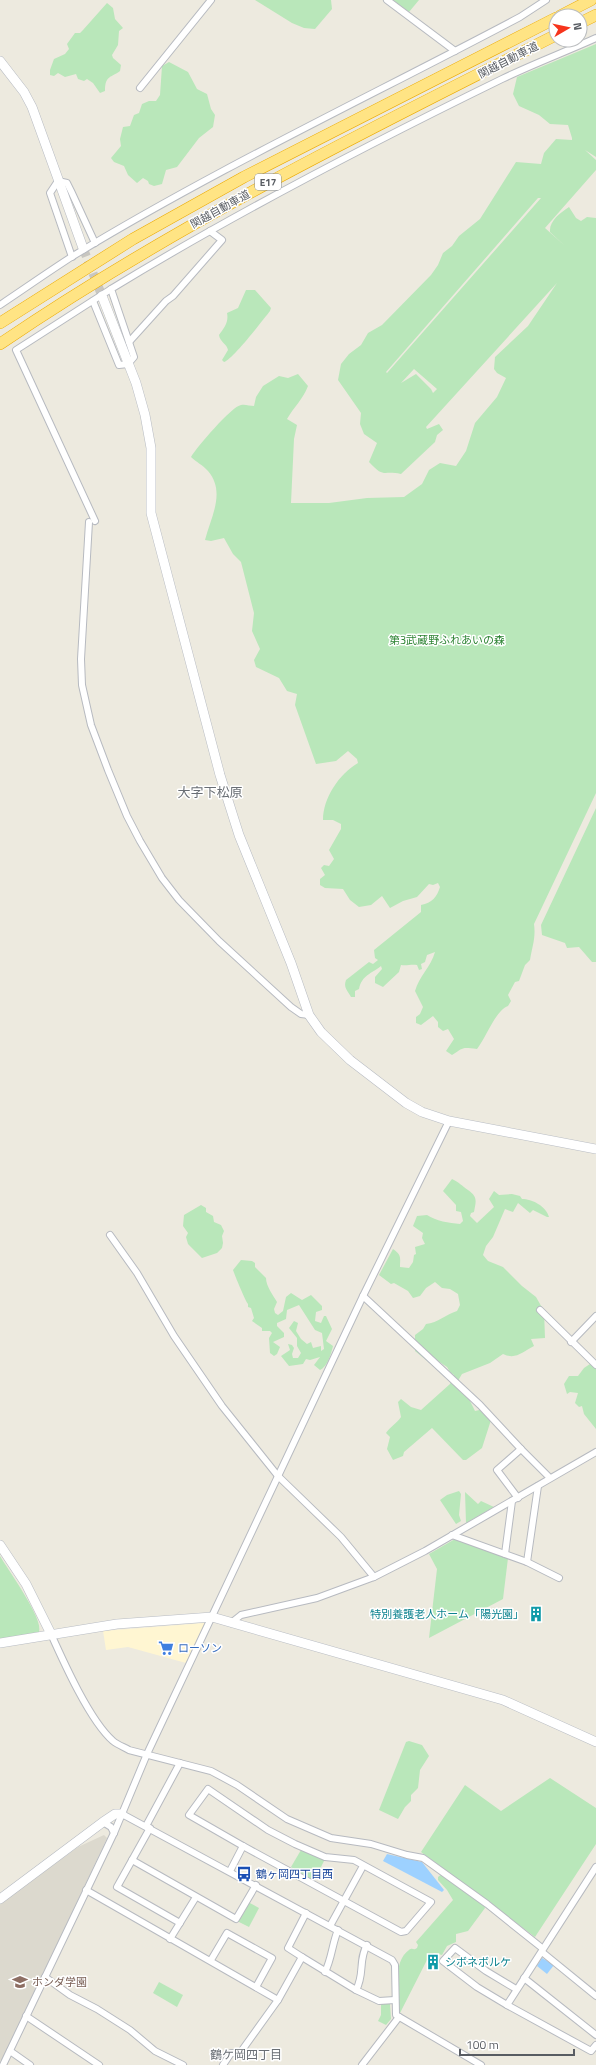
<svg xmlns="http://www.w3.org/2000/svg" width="596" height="2065" viewBox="0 0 596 2065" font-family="'Titillium Web','Noto Sans JP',sans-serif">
	<rect width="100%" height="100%" fill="#edeadf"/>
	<polygon fill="#fff6d2" points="205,1623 186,1663 128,1647 106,1650 103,1631"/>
	<polygon fill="#dcd9ce" points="104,1835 107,1838 2,2062 0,2060 0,1904 78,1847"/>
	<g fill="#b9e7ba" fill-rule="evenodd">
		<polygon points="255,0 331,0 332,9 315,29 304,28 292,23"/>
		<polygon points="393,0 419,0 409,12"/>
		<path d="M107 3 113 8 115 19 123 28 119 31 118 45 112 55 113 58 121 65 120 71C111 78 105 75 105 91L100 93 93 83 87 79 84 81 78 79 76 74 65 77 58 73 54 76 50 75V70L54 59 65 54 69 49 67 44 75 33H80L83 30Z"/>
		<path d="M596 44V157L585 150 596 160V170L545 228 565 246 550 232C549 221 560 213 569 207L576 218 581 221 587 217 596 218V793L534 924C536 938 532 947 530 960L525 965 519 981 515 982 508 995 511 1001 508 1006C495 1011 486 1038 477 1049 460 1047 464 1048 452 1055L446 1051 454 1039 448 1029 443 1031 438 1027V1022L433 1016 421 1025 416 1023V1017L420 1014 423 1007 415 991C419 976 431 967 435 952L427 955 425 962 421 964 422 969 419 970 417 965C411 964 407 966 401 965L399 972 383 987 375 983V977L382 969 381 966C371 974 362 975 359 989L355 991V997H351C348 991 343 988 346 980L369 962 373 964 378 960 375 958 374 950 421 912V905C432 903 437 897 440 887L438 883 433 885 429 884 417 897 403 901 390 908 382 896 371 905 359 907 350 900 343 889 325 888 320 885V879L325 875 321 868 324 865 329 866 334 859 329 850 341 829V824L333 820H323C323 798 339 774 358 763L357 759 348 751 336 761 316 764 295 705 297 694 287 691 279 678 256 667 254 660 260 649 252 631 254 613 241 562 233 554 224 538 211 541 205 540C211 517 226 492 208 471 203 465 196 462 191 457 197 447 232 406 241 405 245 404 250 406 254 406L256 397 263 386 279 376 288 378 298 374 308 386C303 399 294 407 287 419L297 425 294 439 291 503H329L367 498 404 497 422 484 429 470 440 463 456 466 466 451 475 423 497 397 506 378 497 373 494 369 495 357 528 326 557 283 426 427 427 429 439 424 443 430 437 435 435 442 401 474C382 470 385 479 369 462L377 443 364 434 360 424 361 413 338 380 341 364 349 354 361 345 368 333 382 325 431 275 438 265 443 253 452 246 459 236 480 219 516 162 541 164 544 153 556 139 572 140V138L568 125 550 124 539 115 519 106 513 94 517 77ZM538 198H541L387 373 386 372ZM414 369 437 389 433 393 431 389 416 374 401 383Z"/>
		<polygon points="169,62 188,72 197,89 207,94 211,109 215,115 213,127 199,138 177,167 166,170 162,184 154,186 149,184 148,181 143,178 137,183 128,175 124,166 114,162 111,158 121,146 120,139 123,127 130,126 134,115 139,113 142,104 149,101 156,101 160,95 162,66"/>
		<path d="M246 290H255L271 308 270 311C263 320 232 360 224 362L222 360 228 350C227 344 220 342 219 335 224 328 229 322 227 313L238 308Z"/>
		<polygon points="596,808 596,962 592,962 579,947 567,948 565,943 542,935 541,925"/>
		<path d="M452 1179C459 1182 462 1186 468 1190 478 1197 476 1201 474 1212L471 1213 470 1216 477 1223 494 1207 489 1199 494 1191 499 1195 512 1194 520 1196 522 1199C532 1199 546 1206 549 1217H547L533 1210 530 1213 518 1203 513 1212 505 1209 493 1237 486 1246 483 1255 488 1261 503 1267 522 1286 536 1297 544 1311 545 1338 531 1339 534 1346C522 1352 516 1360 503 1354L490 1363 462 1374 459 1379 460 1388 465 1391 475 1411 484 1409 491 1420 482 1448 466 1460H463L432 1428 404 1452 403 1456 393 1460 387 1449 390 1437 386 1433C391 1426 396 1424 401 1417L398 1402 401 1399 411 1407 421 1410 450 1384 454 1375 450 1372 447 1367 438 1361 431 1364 415 1351V1335L423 1329 426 1324C438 1323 446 1314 457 1311L460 1305 458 1294 450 1289 442 1288 435 1282 426 1288 420 1296 413 1298 408 1291 394 1283 391 1284 379 1275 393 1249C402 1255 400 1258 400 1267L409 1268 413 1262 414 1255 416 1254 415 1247 425 1244 422 1238 423 1233 413 1226 417 1216 427 1215C436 1221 449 1223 460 1224L463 1221 461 1212 456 1211V1205L443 1191Z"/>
		<polygon points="201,1205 206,1208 206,1212 213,1216 214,1222 221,1225 224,1231 222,1236 223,1243 222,1248 217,1253 202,1258 188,1244 186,1237 188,1233 183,1226 184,1215"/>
		<path d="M241 1260 252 1261 255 1263V1267L266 1278C266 1286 273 1295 277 1302L274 1309 275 1313 278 1315 283 1311 286 1297 291 1293 302 1300 311 1295 322 1306V1310L316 1312 315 1321 321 1323 324 1316H326L332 1329 326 1341 333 1346C331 1354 328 1366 320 1370L314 1365 320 1357 310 1360 306 1359 303 1364 289 1366 281 1356 290 1350 288 1344 292 1345 294 1348 292 1354 293 1358H298L301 1353 297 1346V1338L289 1328 294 1321 298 1323 296 1331 301 1339 307 1344 311 1342 313 1348 321 1346V1351L324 1349 322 1333 315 1330 299 1305 287 1310 286 1319 277 1323V1326L284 1333V1337L273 1342 280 1347 277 1354 274 1356 270 1353 269 1338 272 1333 270 1331H262V1328L252 1321 254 1318 251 1308 248 1307V1304C246 1302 235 1276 233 1270Z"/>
		<polygon points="596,1360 596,1429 584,1414 582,1406 579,1407 575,1403 578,1393 570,1392 567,1394 564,1384 569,1376 578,1376 584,1368"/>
		<polygon points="459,1491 461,1494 459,1515 461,1521 456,1524 440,1500 447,1495"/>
		<polygon points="465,1492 478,1504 481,1501 494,1507 466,1523"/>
		<polygon points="455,1539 508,1558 503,1599 429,1638 437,1569 429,1554"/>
		<path d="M0 1556C8 1570 44 1619 39 1632L0 1639Z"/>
		<polygon points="409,1741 422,1745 429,1756 420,1770 418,1788 411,1795 411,1801 405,1807 398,1819 379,1810 406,1742"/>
		<polygon points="550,1778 596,1808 596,1844 535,1937 421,1852 465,1785 501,1811"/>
		<polygon points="301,1850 325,1859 314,1881 291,1867"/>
		<path d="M442 1874 484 1905 485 1908 468 1931 456 1934V1942L447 1946 442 1955 434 1953 428 1958 400 2013 399 2012C399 1993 392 1962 409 1950 413 1947 413 1951 417 1948L418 1945 416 1942 453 1900 447 1890 438 1880V1877Z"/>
		<polygon points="248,1902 259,1908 249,1927 237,1921"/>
		<polygon points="159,1982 183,1995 177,2007 153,1993"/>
		<polygon points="381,2003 390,2004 391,2019 386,2025 378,2021 381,2015"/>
	</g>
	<g fill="#9dd1ff">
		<polygon points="387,1854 422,1862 444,1890 442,1892 383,1861"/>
		<polygon points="542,1958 554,1965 547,1974 537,1966"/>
	</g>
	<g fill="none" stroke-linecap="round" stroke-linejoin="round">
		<polyline stroke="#c8c6c0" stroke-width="9" stroke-dasharray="9 4.5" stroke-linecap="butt" points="83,248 102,296"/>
		<g stroke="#b7bac0" stroke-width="8">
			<g id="street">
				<polyline points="387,0 455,51"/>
				<polyline points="140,88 211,0"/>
				<polyline points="72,257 50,193 58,181 67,183 71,191 95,243"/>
				<path d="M93 301 119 365 128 364 134 357 111 289C237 212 369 144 502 79 533 64 565 52 596 38"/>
				<path d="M0 305C24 289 48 272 73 256 216 169 371 96 520 17L546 0"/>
				<polyline points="129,342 166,301 173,296 222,240 210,231"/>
				<polyline points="95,521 16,350 111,289"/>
				<polyline points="89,522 81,659 82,685 91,725 108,770 127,816 140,841 162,878 179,900 219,941 291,1007 301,1014 309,1015"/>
				<polyline points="110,1235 137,1273 174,1336 222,1406 278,1476 341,1537 374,1577"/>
				<polyline points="363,1296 480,1405 521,1449 550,1478"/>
				<polyline points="540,1310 596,1365"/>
				<polyline points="571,1342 596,1316"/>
				<polyline points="518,1498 497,1470 521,1449"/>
				<polyline points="452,1535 527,1562 559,1578"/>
				<polyline points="505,1554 512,1501"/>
				<polyline points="527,1562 538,1486"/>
				<polyline points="231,1623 241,1615 317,1598 374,1577 425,1551 596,1452"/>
				<path d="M51 1634C64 1663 90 1721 113 1741 118 1745 124 1747 129 1750L211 1771 237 1785 287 1819 331 1838 371 1844 407 1855 423 1858 487 1904 542 1948"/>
				<polygon points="208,1789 268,1830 295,1844 325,1857 354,1860 431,1902 406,1931 401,1932 243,1846 189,1815"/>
				<polyline points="122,1814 392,1960 395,1965 396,2015 481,2065"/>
				<polyline points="103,1822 111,1827 114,1833"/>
				<polyline points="146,1826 180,1763"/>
				<polyline points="150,1828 117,1887 180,1923"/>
				<polyline points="132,1860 236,1919 256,1885"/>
				<polyline points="596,1867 507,2005 591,2051 596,2045"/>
				<polyline points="230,1871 243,1846"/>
				<polyline points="86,1890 278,2000"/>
				<polyline points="330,1926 363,1866"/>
				<polyline points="170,1939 196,1897"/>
				<polyline points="542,1952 596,1996"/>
				<polyline points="302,1957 356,1990 379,2001 395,2000"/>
				<polyline points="211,1960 227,1933 272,1958 256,1987"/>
				<path d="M325 1972C332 1958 332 1944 338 1930"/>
				<polyline points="45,1977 70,1995 97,2009 130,2030 155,2051 183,2065"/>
				<polyline points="524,1978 596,2035"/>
				<path d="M356 1990C365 1974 358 1960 367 1945"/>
				<polyline points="507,2005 477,1987 443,1961 455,1948 486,1971 516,1989"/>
				<polyline points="26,2016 99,2065"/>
				<polyline points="10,2051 30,2065"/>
				<polyline points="3,2065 114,1833 147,1754 363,1296 449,1121"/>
				<polyline points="223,2065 231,2053 240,2053 278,2000 302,1957 288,1948 306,1913"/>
				<polyline points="362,2065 399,2017"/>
			</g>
		</g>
		<g stroke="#b8bcc3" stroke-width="10">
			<g id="secondary">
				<polyline points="0,61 24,92 32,107 83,248"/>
				<polyline points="102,296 136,383 145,415 151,448 151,513 220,775 239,835 291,963 309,1015 321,1032 350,1060 406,1103 422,1112 449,1121 596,1149"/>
				<polyline points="0,1545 26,1584 51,1634"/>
				<polyline points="0,1643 117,1624 212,1617 503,1700 596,1742"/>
				<polyline points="0,1899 103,1822 115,1814 122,1814"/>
			</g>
		</g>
		<g stroke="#ecaa00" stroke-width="12">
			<g id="highway">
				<polyline points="560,16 591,0"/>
				<polyline points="580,23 596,15"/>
				<polyline points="0,323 133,239 244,177 556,18"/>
				<path d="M0 344C176 224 366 131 556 35"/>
			</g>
		</g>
		<use href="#street" stroke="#fff" stroke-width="6"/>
		<use href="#secondary" stroke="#fff" stroke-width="9"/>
		<use href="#highway" stroke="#ffe484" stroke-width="11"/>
	</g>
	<defs>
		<g id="building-bare" transform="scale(1.2)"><path d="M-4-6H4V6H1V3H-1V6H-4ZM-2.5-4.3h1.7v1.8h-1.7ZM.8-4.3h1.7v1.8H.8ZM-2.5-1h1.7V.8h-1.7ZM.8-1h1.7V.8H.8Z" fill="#0f9aa8" stroke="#fff" stroke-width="2.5" paint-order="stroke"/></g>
		<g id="supermarket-bare" transform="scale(1.2)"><path d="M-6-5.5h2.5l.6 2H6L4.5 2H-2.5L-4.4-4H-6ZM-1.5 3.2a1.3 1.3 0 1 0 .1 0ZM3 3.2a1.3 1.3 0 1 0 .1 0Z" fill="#3f7fe0" stroke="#fff" stroke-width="2.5" paint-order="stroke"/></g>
		<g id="bus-bare" transform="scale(1.2)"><path d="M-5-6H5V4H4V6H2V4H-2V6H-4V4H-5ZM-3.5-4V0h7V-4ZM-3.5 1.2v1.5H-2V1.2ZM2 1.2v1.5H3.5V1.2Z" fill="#1a4fb4" stroke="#fff" stroke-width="2.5" paint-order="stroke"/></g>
		<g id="school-bare" transform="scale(1.2)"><path d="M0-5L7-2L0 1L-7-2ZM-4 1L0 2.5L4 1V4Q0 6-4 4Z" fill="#8d6e63" stroke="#fff" stroke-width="2.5" paint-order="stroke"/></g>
	</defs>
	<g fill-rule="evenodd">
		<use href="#building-bare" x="536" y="1614"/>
		<use href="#supermarket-bare" x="166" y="1648"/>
		<use href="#bus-bare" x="244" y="1874"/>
		<use href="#building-bare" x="433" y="1962"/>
		<use href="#school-bare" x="20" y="1982"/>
	</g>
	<g text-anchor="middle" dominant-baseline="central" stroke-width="3" stroke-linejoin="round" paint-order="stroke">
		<rect fill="#fff" stroke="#8a8d91" stroke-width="1" x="255" y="174" width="26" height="16" rx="3"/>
		<g font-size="10" font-weight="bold" fill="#585c62">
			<text x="268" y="182">E17</text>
		</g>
		<g font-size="11" fill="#585c62" stroke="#fff">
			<text transform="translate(508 60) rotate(-27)">関越自動車道</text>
			<text transform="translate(220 209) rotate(-29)">関越自動車道</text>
		</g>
		<g font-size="11" fill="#2e8434" stroke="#fff">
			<text x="447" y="640">第3武蔵野ふれあいの森</text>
		</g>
		<g font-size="11" fill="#0d838f" stroke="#fff" text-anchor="end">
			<text x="524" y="1614">特別養護老人ホーム「陽光園」</text>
			<text x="445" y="1962" text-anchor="start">シボネボルケ</text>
		</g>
		<g font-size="11" fill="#366cbe" stroke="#fff" text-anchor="start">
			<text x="178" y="1648">ローソン</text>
		</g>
		<g font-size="11" fill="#164399" stroke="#fff" text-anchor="start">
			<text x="256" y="1874">鶴ヶ岡四丁目西</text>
		</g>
		<g font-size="11" fill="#785e54" stroke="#fff" text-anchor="start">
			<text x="32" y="1982">ホンダ学園</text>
		</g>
		<g font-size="12" fill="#696e74" stroke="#fff">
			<text x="246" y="2054">鶴ケ岡四丁目</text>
		</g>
		<g font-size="13" fill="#696e74" stroke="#fff">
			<text x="210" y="792">大字下松原</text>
		</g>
	</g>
	<g transform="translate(568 28) rotate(81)"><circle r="19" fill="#ffffff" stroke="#bcbec0"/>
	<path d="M0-3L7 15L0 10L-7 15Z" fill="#f6341c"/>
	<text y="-6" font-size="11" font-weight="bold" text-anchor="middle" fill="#585c62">N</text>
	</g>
	<path d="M460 2049v6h114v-6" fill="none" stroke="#585c62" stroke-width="2"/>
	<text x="466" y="2049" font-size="12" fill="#585c62" stroke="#ffffff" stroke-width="3" paint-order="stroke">100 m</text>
</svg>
